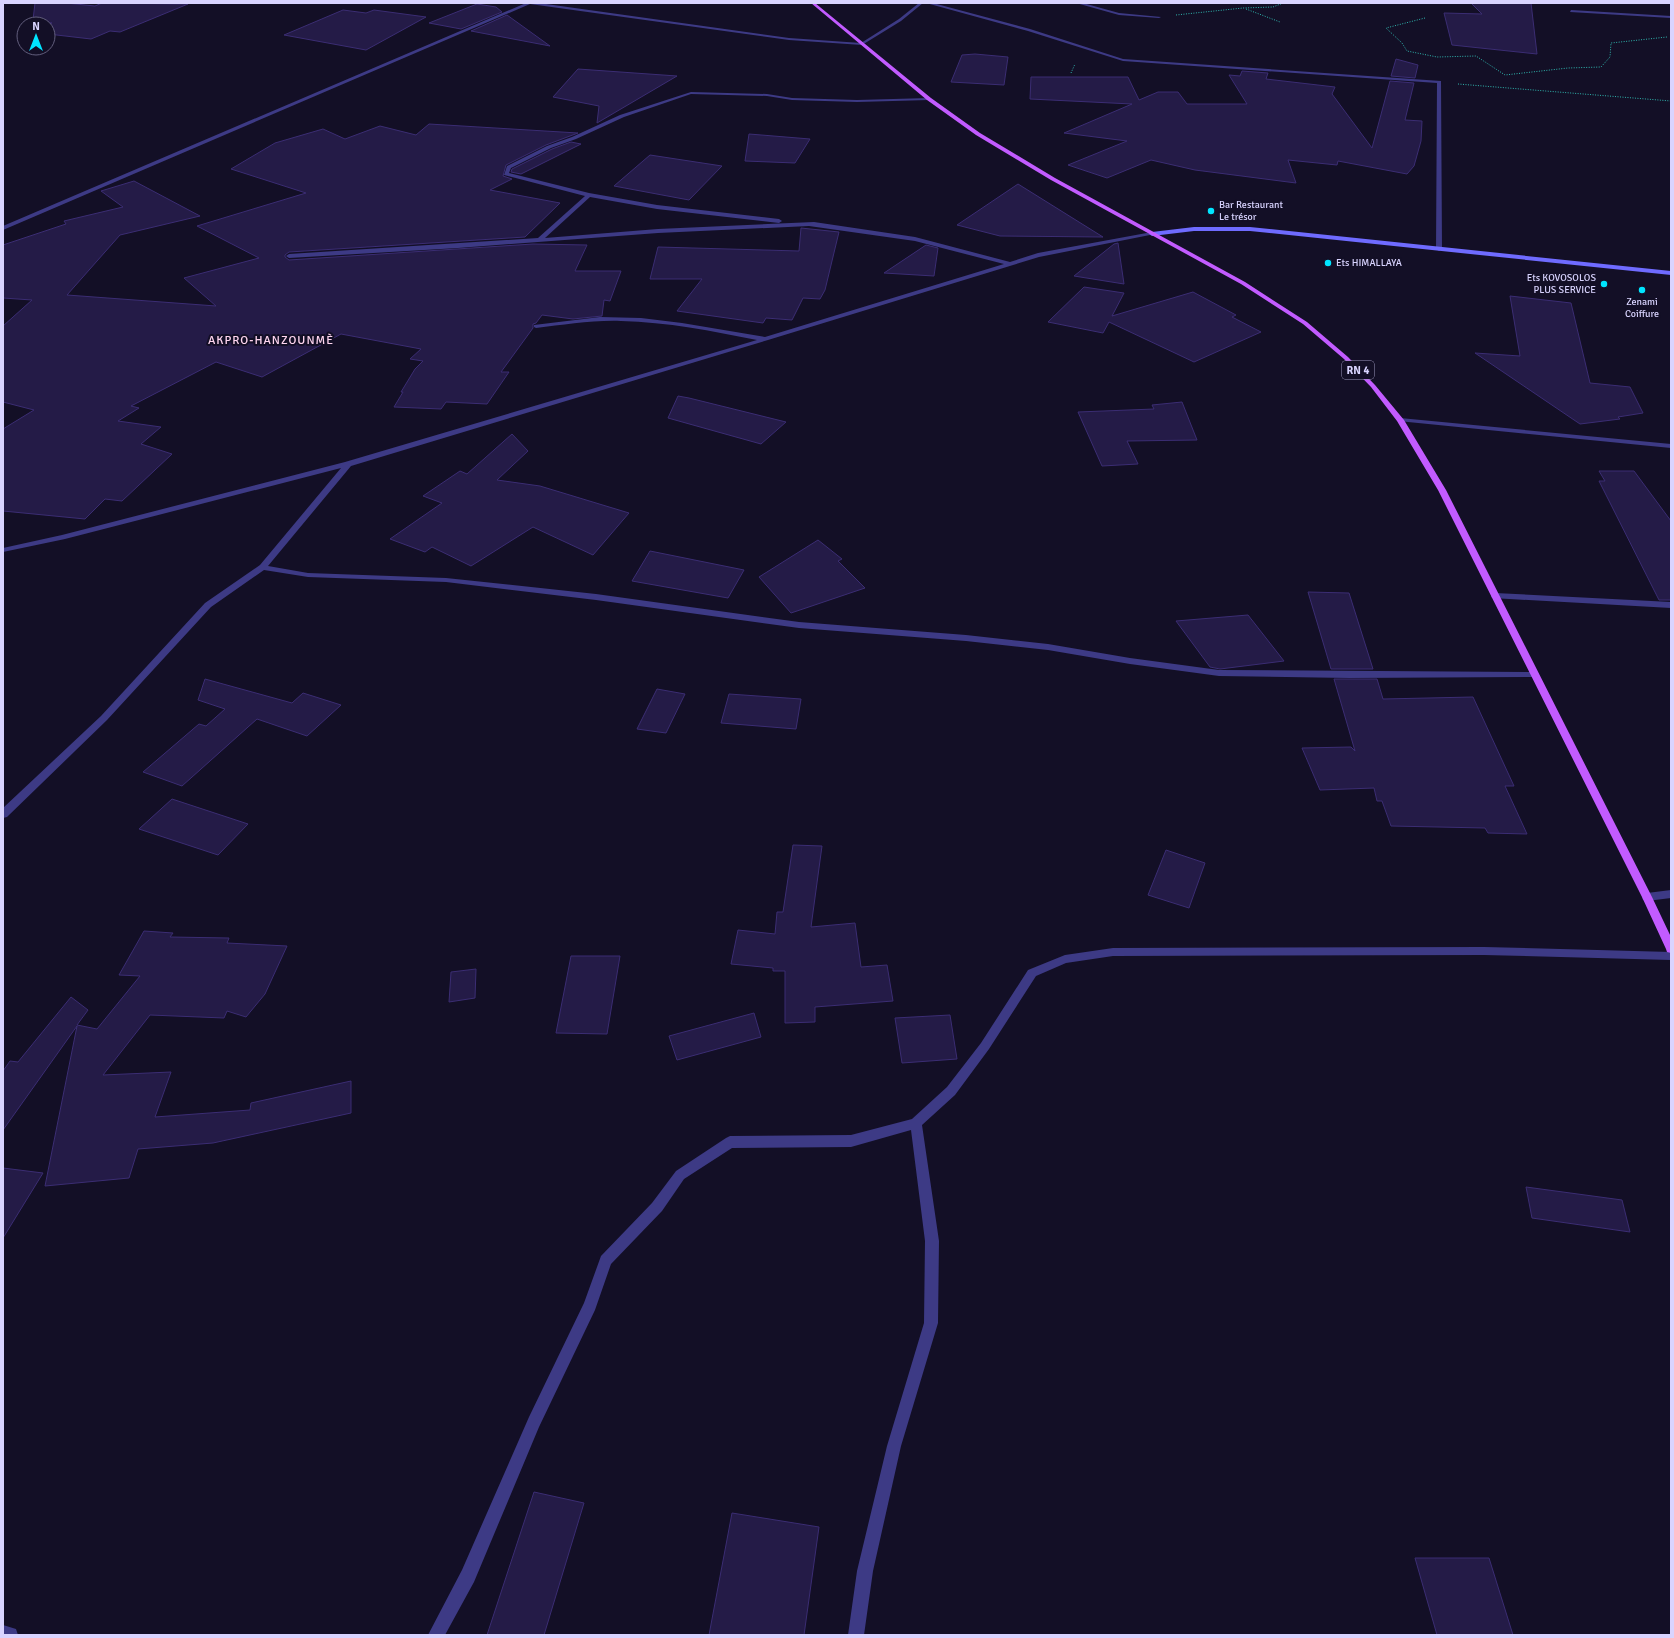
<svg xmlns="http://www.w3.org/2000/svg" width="1674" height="1638" viewBox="0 0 1674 1638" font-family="Signika,sans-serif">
	<rect width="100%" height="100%" fill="#130f26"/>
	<g fill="#241b47" stroke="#3b2d73">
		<polygon points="35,3 66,3 95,6 102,3 188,4 120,32 110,31 91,39 48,34 48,25 52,23 33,20"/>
		<polygon points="1471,3 1531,3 1537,54 1452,45 1444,13 1482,14"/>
		<polygon points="477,4 496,7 502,12 461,29 429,23"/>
		<polygon points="343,10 366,13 374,10 426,17 366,50 284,35"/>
		<polygon points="507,15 550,46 471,31"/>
		<polygon points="975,54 1008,57 1004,85 951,82 962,55"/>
		<polygon points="1396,59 1418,65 1415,78 1391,76"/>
		<polygon points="578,69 677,76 597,123 599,106 553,97"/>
		<polygon points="1242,71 1268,73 1266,79 1335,87 1332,94 1372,148 1390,81 1414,83 1405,120 1422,121 1421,141 1414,166 1407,174 1338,161 1337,165 1288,160 1296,183 1195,170 1151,160 1107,178 1068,165 1127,141 1064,133 1132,104 1030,99 1031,77 1128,77 1139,100 1158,92 1178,92 1187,104 1247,104 1229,75 1240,76"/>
		<polygon points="429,124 578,133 546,145 506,165 503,176 512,179 490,190 560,203 525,237 289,252 285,255 285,257 289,260 533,244 587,245 575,271 621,271 610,301 604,300 602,316 573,319 542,315 536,323 533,324 533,328 501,372 509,372 487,404 446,402 441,409 394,407 403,392 401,392 415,369 423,361 410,359 421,349 341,334 262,377 216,362 131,406 139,408 118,421 161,427 141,444 172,454 122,501 105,499 85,519 3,511 3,429 34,410 3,402 3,326 32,300 3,298 3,245 66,224 64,221 123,207 101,191 134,181 200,216 120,235 67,295 216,306 184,278 259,258 197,226 306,193 231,169 275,143 323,129 345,139 380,126 416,135"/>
		<polygon points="749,134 810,139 795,163 745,161"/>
		<polygon points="571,142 581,144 521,174 511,172 512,169 552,149"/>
		<polygon points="650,155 722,166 689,200 614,186"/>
		<polygon points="1018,184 1103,237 1000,236 957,225"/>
		<polygon points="801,228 839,232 825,290 820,299 803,298 792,320 766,318 763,323 677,311 702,279 650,279 658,247 799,251"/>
		<polygon points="1118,243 1124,284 1074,276 1114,244"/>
		<polygon points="926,245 938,248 934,276 884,273"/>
		<polygon points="1084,287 1124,293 1112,316 1193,292 1236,315 1232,317 1261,332 1194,362 1109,322 1103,333 1048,322"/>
		<polygon points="1510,296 1571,303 1590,383 1630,387 1643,413 1618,417 1620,419 1580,424 1475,353 1520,356"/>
		<polygon points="678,396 689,398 786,422 761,444 668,418"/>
		<polygon points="1182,402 1197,440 1127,441 1138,464 1102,466 1078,412 1154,409 1152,405"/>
		<polygon points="512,434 528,451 497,480 540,486 629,513 593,555 533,527 471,566 432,547 425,552 390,539 442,503 423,496 460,471 467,474"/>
		<polygon points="1599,471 1634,471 1671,521 1671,600 1659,600 1599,481 1605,481"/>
		<polygon points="818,540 842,559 838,561 865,588 791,613 759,577"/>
		<polygon points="650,551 744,570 728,598 632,581"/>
		<polygon points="1308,592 1349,593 1373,669 1331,669"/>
		<polygon points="1248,615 1284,661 1220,669 1210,667 1176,621"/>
		<polygon points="205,679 292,703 303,693 341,705 307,736 257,719 182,786 143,772 199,724 206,726 225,709 198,700"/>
		<polygon points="1334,679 1377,679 1383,699 1473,697 1514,786 1505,786 1527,834 1488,833 1485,828 1391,826 1382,801 1377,801 1374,788 1320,790 1302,748 1351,747 1355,751"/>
		<polygon points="657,689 685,694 666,733 637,729"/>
		<polygon points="729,694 801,699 796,729 721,723"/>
		<polygon points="172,799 248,824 218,855 139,829"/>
		<polygon points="793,845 822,846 811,927 855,923 861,967 887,965 893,1001 815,1007 815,1022 785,1023 785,971 773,971 773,968 731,964 738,930 775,934 777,912 783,912"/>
		<polygon points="1166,850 1205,863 1189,908 1148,895"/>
		<polygon points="144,931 173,933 170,937 229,938 227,943 287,946 265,994 246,1017 227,1011 224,1018 150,1015 103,1075 171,1072 155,1117 250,1110 251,1103 351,1081 351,1113 213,1143 138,1149 129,1178 45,1186 77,1026 3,1130 3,1071 10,1061 18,1062 71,997 88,1010 77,1025 97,1029 140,976 119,975"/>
		<polygon points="571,956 620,956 607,1034 556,1033"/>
		<polygon points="476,969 475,998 449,1002 451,972"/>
		<polygon points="754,1013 761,1037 677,1060 669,1036"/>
		<polygon points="950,1015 957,1059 902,1063 895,1018"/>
		<polygon points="3,1168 43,1173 3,1238"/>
		<polygon points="1526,1187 1622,1200 1630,1232 1532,1218"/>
		<polygon points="534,1492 584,1503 544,1635 487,1635"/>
		<polygon points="732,1513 819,1527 804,1635 709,1635"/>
		<polygon points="1415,1558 1489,1558 1513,1635 1437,1635"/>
	</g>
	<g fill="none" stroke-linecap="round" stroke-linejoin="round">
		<g stroke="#2fb8b0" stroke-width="1" stroke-dasharray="1 1.5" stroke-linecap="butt">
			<polyline points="1246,9 1280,22"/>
			<polyline points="1176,15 1243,8 1273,7 1283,3"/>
			<polyline points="1425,18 1386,28 1402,43 1407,51 1437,57 1476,56 1505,75 1568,68 1601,67 1610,57 1611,43 1667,37"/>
			<polyline points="1071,73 1075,64"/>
			<polyline points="1458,84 1671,101"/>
		</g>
		<g fill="#3d3a85" fill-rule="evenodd">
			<polygon points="526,3 539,3 789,38 861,43 899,19 919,3 923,3 901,21 862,45 789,40 530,4 3,230 3,226"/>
			<polygon points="926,3 933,3 1030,29 1123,59 1441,81 1442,249 1439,251 1436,249 1437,83 1123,61 1028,31"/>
			<polygon points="1076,3 1083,3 1119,13 1161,17 1159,18 1119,15"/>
			<polygon points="1571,10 1671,16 1671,18 1570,12"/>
			<path d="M691 92 767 94 792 98 857 100 929 98 931 99 929 100 857 102 792 100 767 96 691 94 624 117 576 139 551 148 511 168 509 173 589 193 657 205 779 219 782 221 779 223 657 209 590 197 545 238 658 229 814 222 915 237 1010 262 1038 253 1152 232 1155 234 1039 257 768 340 351 466 268 566 308 573 446 578 596 594 799 622 966 635 1048 644 1130 658 1219 670 1535 672 1538 673 1539 675 1538 677 1349 678 1219 676 1130 664 1048 650 966 641 799 628 596 600 446 582 308 577 264 570 211 607 107 720 7 817 3 818V808L101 716 205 603 260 565 341 468 65 539 3 552V548L62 535 345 462 757 340C712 331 667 322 621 321 592 320 564 325 536 328L534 327V325L600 317 641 318 682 323 765 337 1004 264 915 241 809 226 658 233 458 248 289 258 286 256 289 254 538 238 585 196 504 175 507 166 547 146 572 137 620 115Z"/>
			<polygon points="1400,418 1671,444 1671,448 1398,421 1398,419"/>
			<polygon points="1495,593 1671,602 1671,608 1492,598 1491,596"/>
			<polygon points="1671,890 1671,898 1647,901 1643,900 1642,897 1643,894 1647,893"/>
			<polygon points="1484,947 1671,952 1671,960 1484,955 1113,956 1066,963 1036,976 989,1049 955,1095 922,1125 939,1241 938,1323 901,1446 873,1571 864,1635 848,1635 857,1571 887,1446 924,1323 925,1241 911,1130 851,1147 732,1148 684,1179 662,1211 611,1264 595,1310 539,1427 474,1582 445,1635 428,1635 462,1570 529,1417 584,1303 601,1256 652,1203 676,1171 726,1138 730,1136 851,1135 912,1119 947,1087 981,1043 1028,970 1065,955 1113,948"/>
			<polygon points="3,1625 16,1629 18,1635 3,1635"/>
		</g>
		<polygon fill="#6f6bff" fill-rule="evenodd" points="1194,227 1250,227 1671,271 1671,275 1250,231 1194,231 1152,236 1149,234 1152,232"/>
		<polygon fill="#c25bff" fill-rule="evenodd" points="811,3 815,3 931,98 980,133 1055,178 1245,282 1307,322 1348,357 1375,385 1404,420 1446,490 1652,897 1671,937 1671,953 1667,952 1666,949 1642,897 1438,490 1397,421 1371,387 1344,359 1303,324 1241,284 1051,180 976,135 927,100"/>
	</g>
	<g fill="#00e5ff" stroke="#130f26" stroke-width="1.5">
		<circle cx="1211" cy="211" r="4"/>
		<circle cx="1328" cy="263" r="4"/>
		<circle cx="1604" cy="284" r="4"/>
		<circle cx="1642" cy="290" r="4"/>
	</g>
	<g text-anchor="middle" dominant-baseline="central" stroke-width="4" stroke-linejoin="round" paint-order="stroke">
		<g font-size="10" fill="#d9d4ff" stroke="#130f26" text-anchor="start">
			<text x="1219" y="205">Bar Restaurant<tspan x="1219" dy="12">Le trésor</tspan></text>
			<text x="1336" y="263">Ets HIMALLAYA</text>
			<text x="1596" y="278" text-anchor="end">Ets KOVOSOLOS<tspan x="1596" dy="12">PLUS SERVICE</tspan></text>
			<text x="1642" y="302" text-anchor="middle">Zenami<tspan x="1642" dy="12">Coiffure</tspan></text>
		</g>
		<rect fill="#130f26" stroke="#9e99be" stroke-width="1" x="1342" y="361" width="32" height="18" rx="3"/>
		<g font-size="11" font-weight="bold" fill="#d9d4ff">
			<text x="1358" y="370">RN 4</text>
		</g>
		<g font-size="12" letter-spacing="1" fill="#ffd6f0" stroke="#130f26">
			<text x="271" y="340">AKPRO-HANZOUNMÈ</text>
		</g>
	</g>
	<rect width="1674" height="1638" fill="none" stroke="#d9d4ff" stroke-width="8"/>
	<g transform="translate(36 36)"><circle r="19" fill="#130f26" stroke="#625e7d"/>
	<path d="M0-3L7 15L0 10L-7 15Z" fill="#00e5ff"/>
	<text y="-6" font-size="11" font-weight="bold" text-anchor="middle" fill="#d9d4ff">N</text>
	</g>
</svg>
